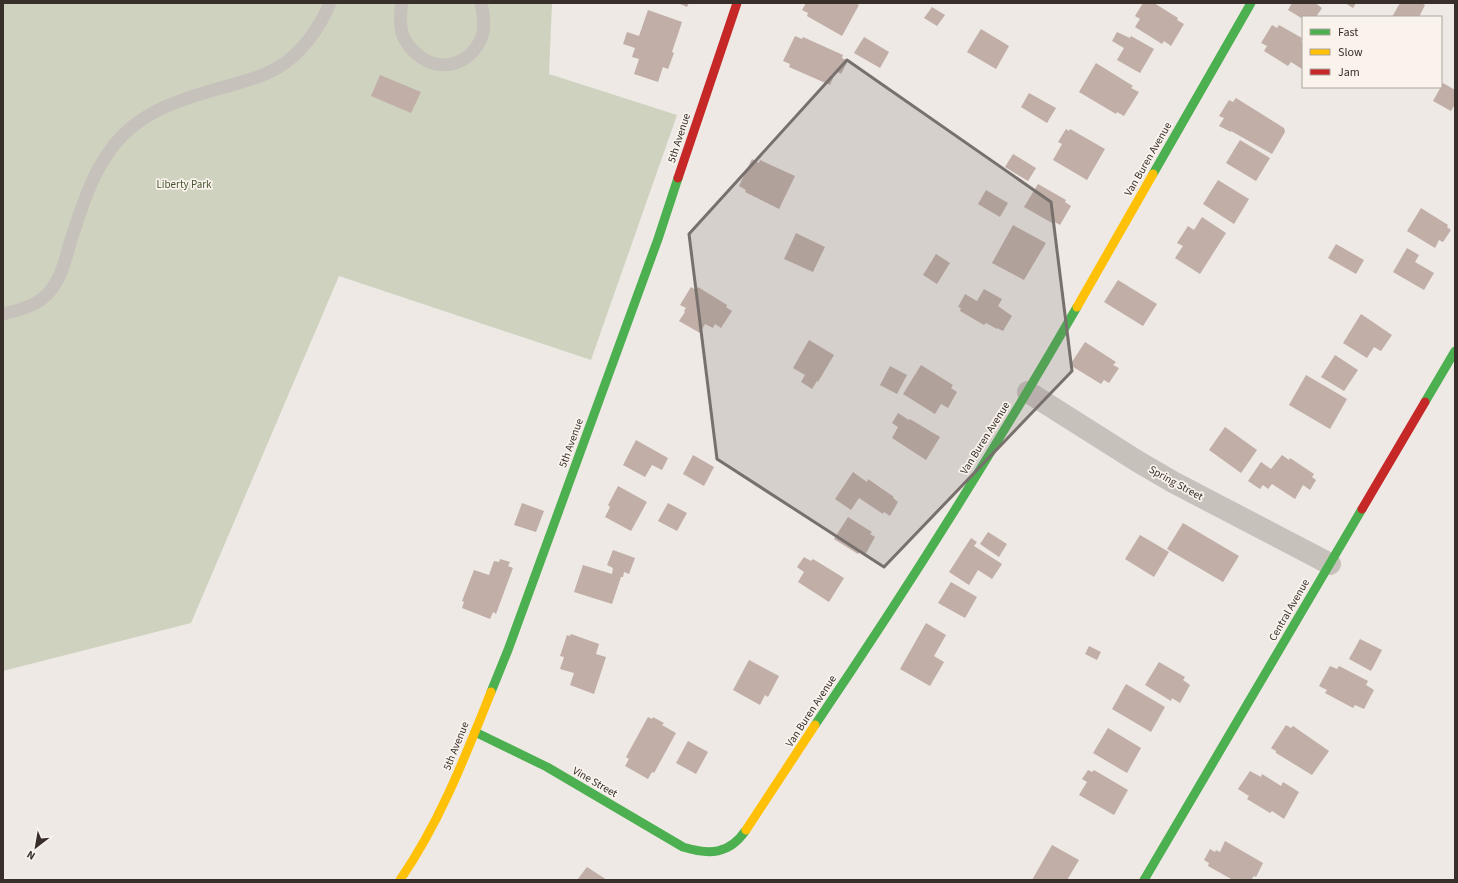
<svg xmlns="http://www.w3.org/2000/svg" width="1458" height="883" viewBox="0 0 1458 883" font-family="'Source Sans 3',sans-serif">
	<rect width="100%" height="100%" fill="#eee9e4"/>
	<polygon fill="#cfd2bf" points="3,3 552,3 549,74 677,115 591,360 339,276 191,623 3,671"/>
	<g fill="#c0aea7">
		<polygon points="678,3 689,3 687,7"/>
		<polygon points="806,3 855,3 859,5 842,36 807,16 808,13 802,10"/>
		<polygon points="1143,3 1154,3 1178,18 1177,20 1184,24 1171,46 1164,41 1162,44 1135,27 1140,19 1135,16"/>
		<polygon points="1292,3 1315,3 1322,8 1316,17 1303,17 1303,19 1288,10"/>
		<polygon points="1345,3 1356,3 1353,8"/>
		<polygon points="1400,3 1422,3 1425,5 1419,17 1392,17"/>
		<polygon points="932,7 945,15 937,26 924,18"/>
		<polygon points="648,10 682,22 672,52 674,53 668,69 663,67 658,82 634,74 639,59 632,57 635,48 623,44 627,32 639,36"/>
		<polygon points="1272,25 1277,28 1279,25 1302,38 1301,41 1303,42 1302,69 1291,62 1288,66 1264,51 1267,46 1261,43"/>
		<polygon points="981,29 1009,46 996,69 967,52"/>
		<polygon points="1117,32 1130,38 1131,36 1154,49 1140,73 1117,60 1124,48 1112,41"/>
		<polygon points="795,36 802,39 803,37 843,55 842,58 848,61 841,74 836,71 830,85 789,67 790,64 783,61"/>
		<polygon points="864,37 889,52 880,68 854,53"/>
		<polygon points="1096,63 1133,86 1131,88 1139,92 1124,116 1117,112 1116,114 1079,92"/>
		<polygon points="380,75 421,92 411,113 371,96"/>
		<polygon points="1443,83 1455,90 1455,104 1451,111 1433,101"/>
		<polygon points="1029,93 1056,108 1047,123 1021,107"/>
		<polygon points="1236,98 1284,128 1285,132 1272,154 1231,131 1231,132 1219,126 1224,118 1219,116 1229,100 1233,102"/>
		<polygon points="1066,129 1069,131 1070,129 1105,149 1087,180 1053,160 1062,144 1058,142"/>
		<polygon points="1240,140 1270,158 1256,181 1226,163"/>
		<polygon points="1013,154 1036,168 1028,181 1005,167"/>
		<polygon points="752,159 759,163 760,160 795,176 779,209 745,192 746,190 739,186"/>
		<polygon points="1218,180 1249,199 1234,224 1203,204"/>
		<polygon points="1038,184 1066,200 1065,202 1071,206 1060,225 1053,221 1052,223 1024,207"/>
		<polygon points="986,190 1008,203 1000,217 978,204"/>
		<polygon points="1421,208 1448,225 1447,227 1451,230 1443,242 1439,240 1435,248 1407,231"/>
		<polygon points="1202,217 1226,233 1200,274 1175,258 1183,246 1177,243 1188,226 1194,230"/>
		<polygon points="1013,225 1046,243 1024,280 992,263"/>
		<polygon points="796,233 825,247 813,272 784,259"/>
		<polygon points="1336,244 1364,260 1356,274 1328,258"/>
		<polygon points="1407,248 1419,255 1415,262 1434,273 1424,290 1393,272"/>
		<polygon points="936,254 950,263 937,284 923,275"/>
		<polygon points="1118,280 1157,304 1143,326 1104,302"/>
		<polygon points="691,287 696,290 698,287 727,305 726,307 732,311 721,328 715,324 713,328 705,324 700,333 679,321 685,312 684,311 686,308 680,305"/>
		<polygon points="984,289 1002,299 998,306 1012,316 1003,331 997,328 997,329 986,323 984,325 960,311 961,308 958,307 965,294 977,301"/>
		<polygon points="1361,314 1392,335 1381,351 1374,347 1367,358 1343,343"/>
		<polygon points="809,340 834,355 818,382 817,381 812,389 801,382 805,375 793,368"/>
		<polygon points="1085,342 1116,362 1113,365 1119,368 1109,383 1104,380 1101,384 1070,365"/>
		<polygon points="1335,355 1358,370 1344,391 1321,377"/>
		<polygon points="921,365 953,385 951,388 957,392 948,408 941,404 935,414 903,394"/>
		<polygon points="890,366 907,375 897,394 880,385"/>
		<polygon points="1306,375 1347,399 1330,429 1289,405"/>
		<polygon points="898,413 909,420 910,419 940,437 926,460 892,438 898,427 892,423"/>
		<polygon points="1225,427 1257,450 1241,473 1209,450"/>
		<polygon points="636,440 668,458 662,470 652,465 645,477 623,465"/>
		<polygon points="693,455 714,467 704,486 683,474"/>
		<polygon points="1282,455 1289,460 1290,458 1314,474 1312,477 1316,480 1310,490 1303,485 1295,499 1272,484 1268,489 1263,485 1260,489 1248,481 1261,462 1271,469"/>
		<polygon points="853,472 867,482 868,479 894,497 893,498 898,502 890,516 884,512 883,514 859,498 851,510 835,499"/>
		<polygon points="618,486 647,502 631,531 605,517 610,507 608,505"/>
		<polygon points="522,503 544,511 536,532 514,525"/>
		<polygon points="668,503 687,513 677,531 658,521"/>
		<polygon points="848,517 872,532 870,534 875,537 865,555 860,551 858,554 834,539"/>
		<polygon points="1183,523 1239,556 1223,582 1167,549"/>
		<polygon points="988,532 1007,544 999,557 980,544"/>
		<polygon points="1140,535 1169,552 1154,577 1125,559"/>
		<polygon points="971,538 977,542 974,546 1002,564 992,579 978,570 969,585 949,572"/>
		<polygon points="613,550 635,558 629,574 624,572 623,577 621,577 612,604 574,592 583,565 612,574 613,568 607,565"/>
		<polygon points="804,557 811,561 813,559 844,578 829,602 798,582 804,572 797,567"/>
		<polygon points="500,559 510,562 508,566 513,568 496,614 493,612 490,619 462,608 464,602 462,601 474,570 489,575 494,561 499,562"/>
		<polygon points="951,582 977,597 965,618 938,603"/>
		<polygon points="926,623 946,635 934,656 944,662 930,686 900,669"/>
		<polygon points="571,634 599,644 596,654 606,657 594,694 570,685 574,673 560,669 564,657 560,656 567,635 570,636"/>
		<polygon points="1360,639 1382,650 1371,671 1349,659"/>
		<polygon points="1089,646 1101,652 1097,660 1085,654"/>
		<polygon points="749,660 779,676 768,697 765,695 760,705 733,690"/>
		<polygon points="1159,662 1185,677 1183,680 1190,685 1180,703 1172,698 1171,701 1145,685"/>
		<polygon points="1330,666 1337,669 1339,666 1368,681 1366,685 1374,690 1364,709 1355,705 1353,708 1325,693 1327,690 1319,686"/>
		<polygon points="1126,684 1165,707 1151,732 1112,709"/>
		<polygon points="648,717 652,719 653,717 664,723 662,725 676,733 654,773 652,772 648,779 625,766 629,759 626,757"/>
		<polygon points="1286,725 1291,728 1293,726 1329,751 1312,775 1276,753 1276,751 1271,748"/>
		<polygon points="1108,728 1141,748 1127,773 1093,753"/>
		<polygon points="688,741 708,752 696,774 676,763"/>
		<polygon points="1088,770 1092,772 1094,770 1128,790 1114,815 1079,795 1087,782 1082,779"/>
		<polygon points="1250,771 1261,777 1262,774 1281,786 1283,782 1299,792 1284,819 1272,811 1270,813 1247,799 1249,796 1238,789"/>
		<polygon points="1225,841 1263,863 1256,877 1254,876 1251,880 1233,880 1208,866 1209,863 1204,860 1210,849 1215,852 1216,850 1220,852"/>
		<polygon points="1052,845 1079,860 1067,880 1032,880"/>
		<polygon points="587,867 607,880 577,880"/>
	</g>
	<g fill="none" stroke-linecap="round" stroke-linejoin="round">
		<g stroke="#c7c1bc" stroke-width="13">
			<path d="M402 3C400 13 400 24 402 33 405 43 411 49 418 55 442 75 474 63 483 33 485 24 483 12 481 3"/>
			<path d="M3 314C20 310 40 305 51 290 62 276 66 257 71 240 83 203 95 163 123 135 153 105 196 95 235 84 249 80 264 76 277 68 301 55 320 27 330 3"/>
		</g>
		<polyline stroke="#c7c1bc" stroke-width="22" points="1028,392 1137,461 1173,482 1330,564"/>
		<g stroke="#4caf50" stroke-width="9">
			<polyline points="1153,174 1251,3"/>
			<polyline points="1425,402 1455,351"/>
			<polyline points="491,692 508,650 658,239 678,178"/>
			<path d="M815 725C907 589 995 449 1077 307"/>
			<path d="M475 732 547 767 683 847C709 855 729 855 746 830"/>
			<polyline points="1144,880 1362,509"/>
		</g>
		<g stroke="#ffc107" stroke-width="9">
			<polyline points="1077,307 1153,174"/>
			<polyline points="746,830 815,725"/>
			<path d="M400 880C440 822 465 757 491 692"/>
		</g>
		<g stroke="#c62828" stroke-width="9">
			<polyline points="678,178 737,3"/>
			<polyline points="1362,509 1425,402"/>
		</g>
	</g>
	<path fill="#78706c" fill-opacity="0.2" stroke="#78706c" stroke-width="3" stroke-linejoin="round" d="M847 60 1051 202 1072 371 884 567 717 459 689 234Z"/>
	<g text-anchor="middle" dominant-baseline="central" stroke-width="3.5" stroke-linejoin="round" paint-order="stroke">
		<g font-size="11" fill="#382f2b" stroke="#f9f3ec">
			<text transform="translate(679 138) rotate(-72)">5th Avenue</text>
			<text transform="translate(1148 159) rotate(-60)">Van Buren Avenue</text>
			<text transform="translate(985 438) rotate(-58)">Van Buren Avenue</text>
			<text transform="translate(571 443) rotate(-70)">5th Avenue</text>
			<text transform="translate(1176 483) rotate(29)">Spring Street</text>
			<text transform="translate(1289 610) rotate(-60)">Central Avenue</text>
			<text transform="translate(811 711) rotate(-57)">Van Buren Avenue</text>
			<text transform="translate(456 746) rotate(-68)">5th Avenue</text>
			<text transform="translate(595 782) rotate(30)">Vine Street</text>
		</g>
		<g font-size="11" fill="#485530" stroke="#f9f3ec">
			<text x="184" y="184">Liberty Park</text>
		</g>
	</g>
	<rect width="1458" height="883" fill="none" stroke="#382f2b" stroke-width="8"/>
	<rect x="1302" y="16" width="140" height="72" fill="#f9f3ec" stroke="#aca59f"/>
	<rect x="1310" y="29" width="20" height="6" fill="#4caf50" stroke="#aca59f"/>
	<text x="1338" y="36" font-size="12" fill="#382f2b">Fast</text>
	<rect x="1310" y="49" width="20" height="6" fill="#ffc107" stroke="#aca59f"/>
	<text x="1338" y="56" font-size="12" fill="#382f2b">Slow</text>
	<rect x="1310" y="69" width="20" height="6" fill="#c62828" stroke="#aca59f"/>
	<text x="1338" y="76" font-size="12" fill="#382f2b">Jam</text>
	<g transform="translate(36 847) rotate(211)" stroke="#f9f3ec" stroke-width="3" paint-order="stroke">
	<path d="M0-3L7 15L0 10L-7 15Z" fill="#382f2b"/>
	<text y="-6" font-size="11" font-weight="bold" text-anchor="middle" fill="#382f2b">N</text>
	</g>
</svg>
